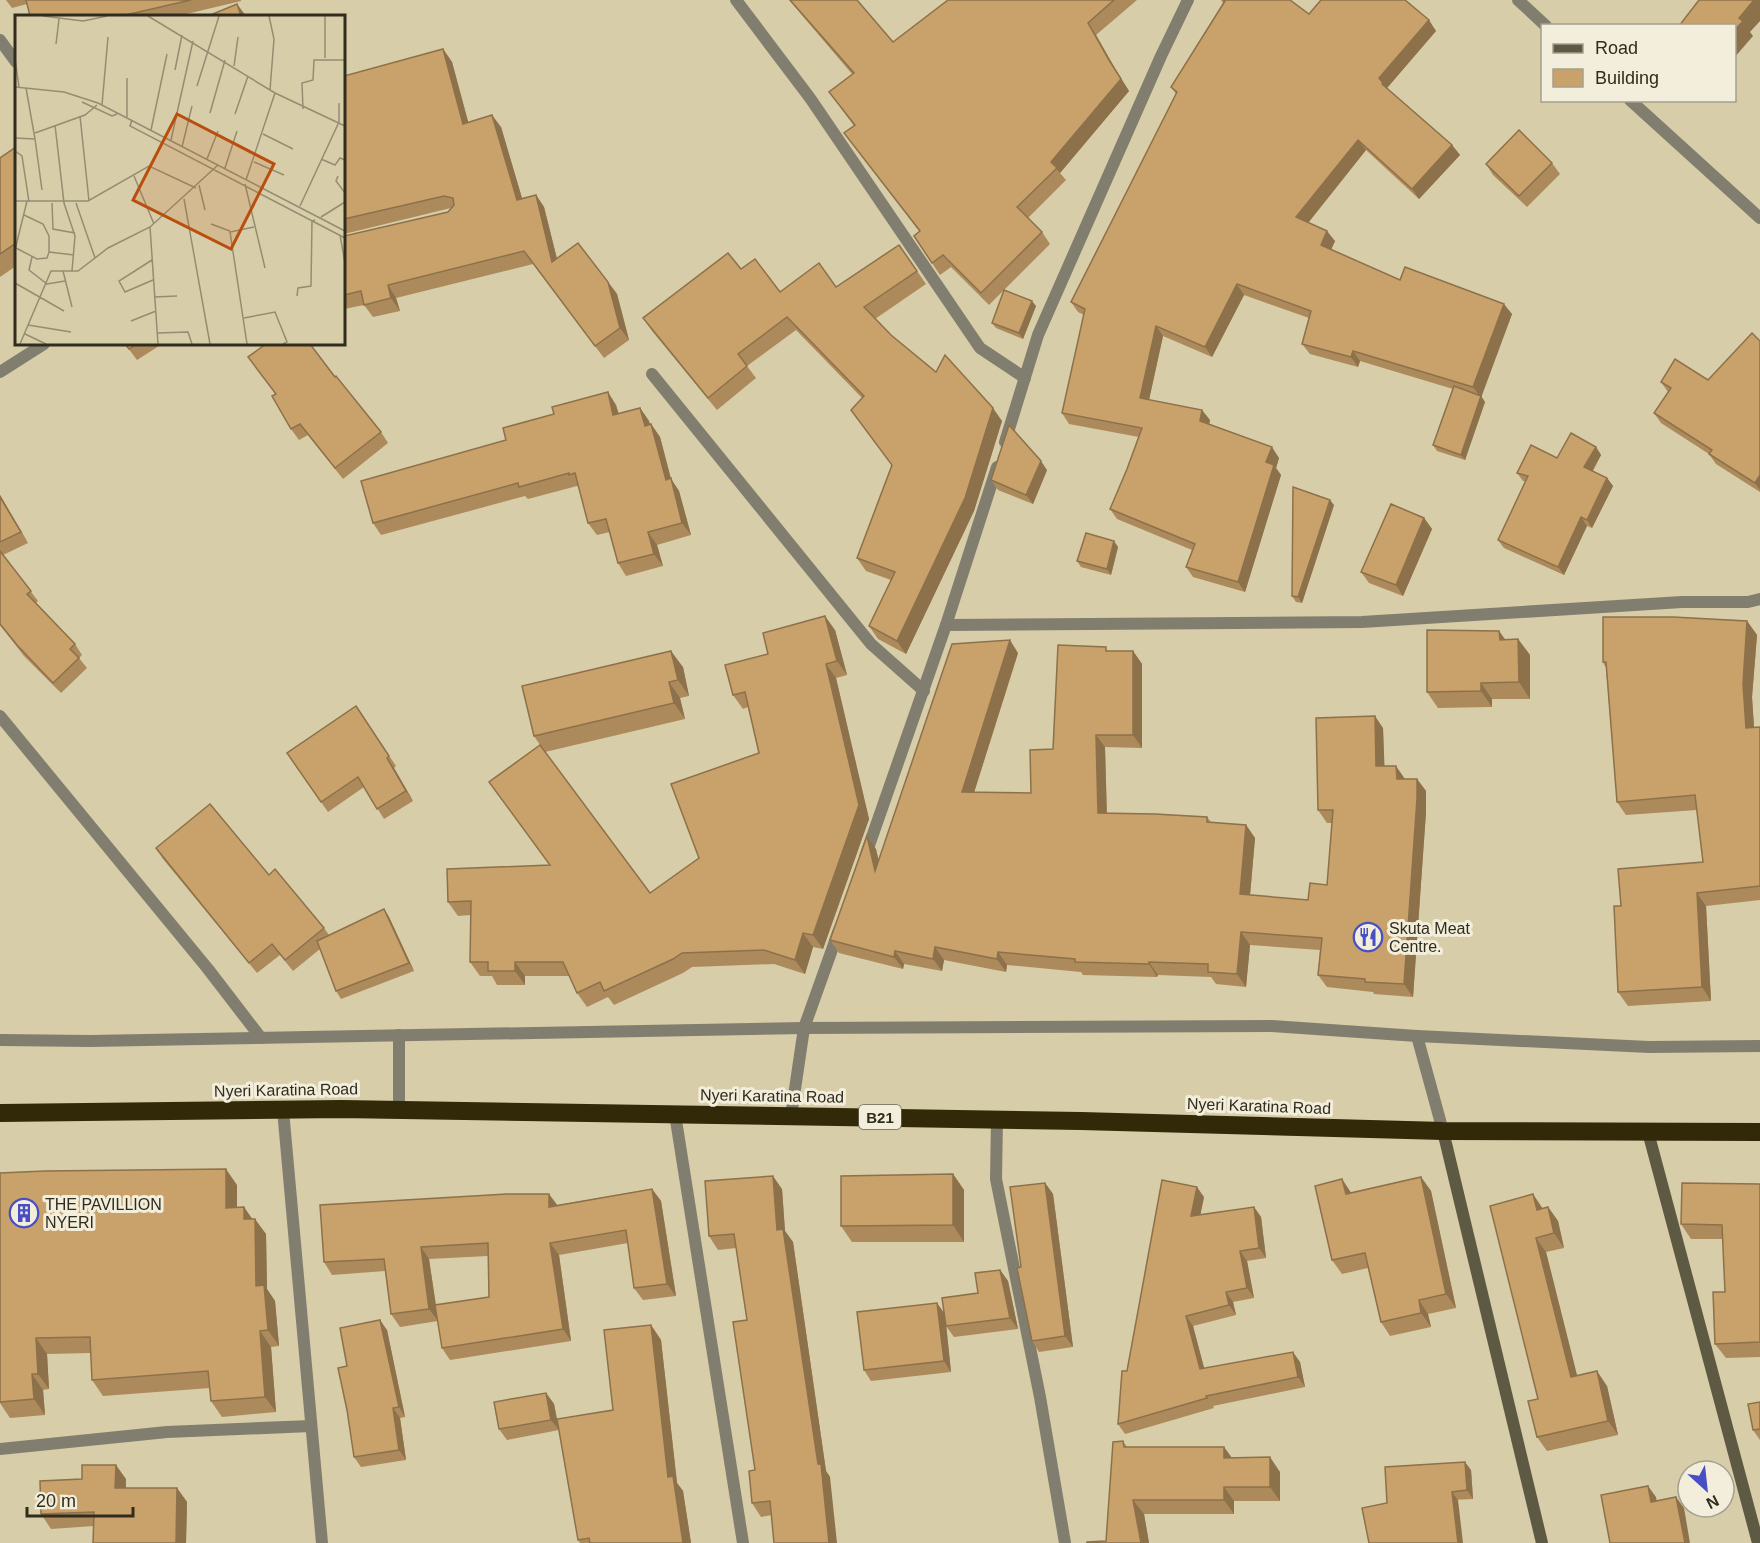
<svg xmlns="http://www.w3.org/2000/svg" width="1760" height="1543" viewBox="0 0 1760 1543" font-family="Helvetica,sans-serif">
	<rect width="100%" height="100%" fill="#d7cda8"/>
	<g fill="none" stroke-linecap="round" stroke-linejoin="round">
		<g stroke="#827e6f" stroke-width="12">
			<polyline points="736,0 810,98 980,348 1025,378"/>
			<polyline points="1518,0 1546,26"/>
			<polyline points="0,40 16,62"/>
			<polyline points="1630,100 1760,218"/>
			<polyline points="0,372 44,344"/>
			<polyline points="652,374 871,644 924,691"/>
			<polyline points="1005,442 1038,335 1161,56 1188,0"/>
			<polyline points="946,625 1362,622 1682,602 1748,602 1760,599"/>
			<polyline points="0,716 208,969 261,1038"/>
			<polyline points="865,857 946,625 997,467"/>
			<polyline points="399,1035 399,1110"/>
			<polyline points="1417,1036 1443,1131"/>
			<polyline points="0,1040 90,1041 804,1028 1272,1026 1417,1036 1649,1047 1760,1046"/>
			<polyline points="283,1110 322,1543"/>
			<polyline points="675,1114 743,1543"/>
			<polyline points="791,1116 804,1028 839,930"/>
			<polyline points="997,1119 996,1179 1040,1397 1065,1543"/>
			<polyline points="0,1449 167,1432 311,1426"/>
		</g>
		<g stroke="#5e5943" stroke-width="12">
			<polyline points="1443,1131 1542,1543"/>
			<polyline points="1648,1132 1758,1543"/>
		</g>
		<polyline stroke="#312907" stroke-width="18" points="0,1113 341,1109 1081,1121 1443,1131 1760,1132"/>
	</g>
	<g fill="#ad8a5b" fill-rule="evenodd">
		<polygon points="6,0 241,0 241,1 178,16 30,16 27,4 12,8"/>
		<polygon points="789,0 857,0 893,42 948,0 1137,0 1096,35 1117,72 1129,91 1060,173 1066,180 1028,218 1042,232 1050,244 989,305 951,267 940,275 914,236 920,232 844,133 854,126 829,92 852,74"/>
		<polygon points="1221,0 1290,0 1309,14 1411,3 1410,4 1436,31 1387,88 1452,145 1460,155 1419,199 1366,150 1308,223 1335,241 1331,250 1400,280 1512,314 1481,396 1485,402 1465,460 1437,451 1433,445 1453,389 1360,361 1358,367 1310,354 1302,344 1309,318 1244,295 1212,357 1163,336 1149,400 1210,420 1209,424 1279,458 1276,468 1281,475 1245,592 1193,577 1186,567 1192,550 1117,519 1110,509 1127,469 1139,437 1069,424 1062,413 1084,315 1078,312 1071,302 1176,94 1171,87 1223,3"/>
		<polygon points="443,49 452,62 468,122 501,127 522,198 536,195 544,207 557,259 608,282 617,294 629,340 604,358 533,264 396,298 400,311 373,317 364,305 344,309 344,236 448,212 451,208 344,234 344,76"/>
		<polygon points="16,147 16,266 0,277 0,158"/>
		<polygon points="1552,163 1560,174 1527,207 1493,175 1486,164"/>
		<polygon points="899,245 926,284 875,319 891,335 936,372 1002,421 974,511 906,654 878,639 869,626 891,580 866,571 857,558 892,465 862,398 796,330 747,366 756,378 717,410 652,331 643,318 741,269 780,292 836,287"/>
		<polygon points="1036,306 1023,339 996,328 992,323"/>
		<polygon points="1760,341 1760,492 1716,464 1709,454 1661,423 1654,413 1668,392 1661,382 1708,380"/>
		<polygon points="125,344 162,344 137,360"/>
		<polygon points="335,377 381,432 388,443 343,479 308,435 299,440 291,429"/>
		<polygon points="616,405 619,414 640,408 649,421 650,425 651,424 660,437 671,479 679,491 691,535 657,545 663,566 626,576 618,563 610,532 597,535 588,523 579,487 577,486 528,499 525,496 381,535 373,523 506,440"/>
		<polygon points="1596,447 1601,455 1593,471 1607,478 1613,486 1592,528 1587,526 1564,575 1504,548 1498,540 1526,482 1523,481 1517,473 1557,458"/>
		<polygon points="1047,470 1033,504 998,490 991,480"/>
		<polygon points="0,495 28,543 3,555 38,601 36,603 75,644 82,655 79,658 87,668 61,693 24,656 0,625"/>
		<polygon points="1334,505 1302,603 1296,602 1292,596"/>
		<polygon points="1424,518 1432,529 1403,596 1369,583 1361,572"/>
		<polygon points="1118,547 1111,575 1081,567 1077,561"/>
		<polygon points="1747,621 1757,635 1752,697 1754,727 1760,727 1760,900 1706,906 1711,1001 1628,1006 1618,992 1703,862 1697,810 1626,815 1617,802 1606,668 1603,662"/>
		<polygon points="835,630 847,675 836,678 869,819 823,949 813,947 805,974 774,964 692,967 683,973 614,1005 608,997 587,1007 577,993 569,976 525,976 525,985 497,985 492,976 480,976 470,962 471,915 458,916 448,902 549,865 540,745 534,736 683,667 689,696 680,698 685,719 545,752 650,893 699,858 759,753 748,707 743,709 733,695 768,654"/>
		<polygon points="1499,631 1505,639 1518,639 1530,655 1530,699 1492,699 1492,707 1438,708 1427,692"/>
		<polygon points="1109,651 1133,651 1142,664 1142,748 1105,747 1107,813 1207,817 1211,822 1246,825 1255,838 1250,895 1308,900 1327,885 1332,823 1327,823 1318,810 1383,728 1384,766 1405,779 1417,779 1426,791 1426,812 1413,997 1374,994 1373,992 1327,987 1318,975 1320,950 1250,945 1246,987 1216,984 1211,977 1158,975 1157,977 1083,975 1081,972 1007,965 1006,972 944,960 942,971 904,964 903,969 839,953 830,940 876,849 878,860 1018,653 974,793 1031,793 1053,749"/>
		<polygon points="356,706 396,766 394,768 413,801 384,819 364,787 328,812 287,753"/>
		<polygon points="156,848 269,875 324,928 329,935 384,909 389,917 414,971 341,999 336,991 320,949 293,971 280,955 257,973 163,859"/>
		<polygon points="0,1173 237,1185 237,1207 244,1207 252,1219 266,1234 267,1289 275,1301 279,1346 271,1347 276,1412 222,1417 211,1401 210,1388 103,1396 92,1380 91,1353 47,1354 49,1389 43,1390 45,1415 10,1418 0,1403"/>
		<polygon points="953,1174 964,1190 964,1242 852,1242 841,1226"/>
		<polygon points="1421,1177 1431,1191 1456,1308 1428,1314 1431,1327 1390,1336 1381,1322 1368,1268 1342,1274 1332,1260 1352,1193"/>
		<polygon points="1045,1183 1053,1194 1073,1347 1039,1352 1032,1341 1021,1267"/>
		<polygon points="1760,1184 1760,1357 1726,1358 1715,1344 1725,1292 1723,1239 1691,1239 1681,1224"/>
		<path d="M652 1189 661 1201 676 1296 643 1300 634 1288 628 1243 559 1255 571 1341 450 1360 442 1348 438 1321 400 1327 391 1314 385 1271 332 1275 324 1262 557 1205ZM488 1256 489 1297 436 1305 429 1259Z"/>
		<polygon points="782,1189 785,1231 793,1242 826,1471 830,1477 772,1515 761,1517 752,1503 755,1470 747,1320 736,1248 718,1250 709,1236"/>
		<polygon points="1204,1197 1200,1215 1254,1207 1261,1217 1266,1258 1247,1261 1254,1298 1233,1302 1236,1315 1193,1326 1204,1368 1300,1362 1305,1387 1213,1406 1214,1408 1125,1434 1118,1424 1127,1371"/>
		<polygon points="1490,1206 1542,1209 1548,1207 1558,1221 1564,1248 1546,1252 1577,1376 1607,1386 1618,1435 1547,1451 1537,1437 1538,1399"/>
		<polygon points="1000,1270 1008,1281 1018,1329 954,1337 946,1326 945,1315 951,1372 871,1381 864,1370 945,1314 978,1293"/>
		<polygon points="651,1325 661,1340 677,1483 683,1491 691,1543 580,1543 578,1540 613,1410"/>
		<polygon points="387,1330 405,1417 400,1418 406,1460 361,1467 354,1457 347,1366"/>
		<polygon points="546,1393 554,1404 559,1430 507,1440 499,1429"/>
		<polygon points="1760,1402 1760,1440 1753,1430"/>
		<polygon points="1123,1441 1127,1447 1224,1447 1232,1458 1280,1472 1280,1501 1234,1501 1234,1514 1144,1514 1149,1543 1087,1543 1106,1541"/>
		<polygon points="1471,1470 1473,1499 1387,1503"/>
		<polygon points="126,1479 126,1488 177,1488 187,1502 186,1543 93,1543 94,1526 51,1529 41,1514"/>
	</g>
	<g fill="#8d714a">
		<polygon points="1754,0 1760,0 1760,21 1750,32 1753,36 1734,58 1734,31 1739,18"/>
		<polygon points="237,4 246,16 241,16"/>
		<polygon points="1429,20 1436,31 1387,88 1389,94 1379,78"/>
		<polygon points="1088,23 1096,35 1117,72 1129,91 1060,173 1051,162 1109,60"/>
		<polygon points="443,49 452,62 472,136 463,124"/>
		<polygon points="492,115 501,127 526,212 517,200"/>
		<polygon points="1358,140 1366,150 1304,228 1296,217"/>
		<polygon points="1452,145 1460,155 1419,199 1412,189"/>
		<polygon points="536,195 544,207 561,275 552,262"/>
		<polygon points="1327,231 1335,241 1328,256 1321,245"/>
		<polygon points="608,282 617,294 629,340 620,328"/>
		<polygon points="1237,284 1244,295 1212,357 1205,347"/>
		<polygon points="388,285 396,298 400,311 391,298"/>
		<polygon points="1032,301 1036,306 1023,339 1019,333"/>
		<polygon points="1504,304 1512,314 1481,398 1473,387"/>
		<polygon points="1156,326 1163,336 1147,409 1140,398"/>
		<polygon points="1353,351 1360,361 1358,367 1351,357"/>
		<polygon points="608,392 616,405 622,428 613,415"/>
		<polygon points="1481,396 1485,402 1465,460 1461,455"/>
		<polygon points="640,408 649,421 654,439 645,426"/>
		<polygon points="993,408 1002,421 974,511 906,654 897,641"/>
		<polygon points="1202,410 1210,420 1208,432 1200,421"/>
		<polygon points="651,424 660,437 671,479 679,491 691,535 682,523 666,480"/>
		<polygon points="1272,447 1279,458 1276,468 1281,475 1245,592 1238,582 1266,462"/>
		<polygon points="1596,447 1601,455 1590,475 1584,467"/>
		<polygon points="1041,461 1047,470 1033,504 1026,495"/>
		<polygon points="1760,475 1760,490 1755,483"/>
		<polygon points="1607,478 1613,486 1592,528 1587,520"/>
		<polygon points="0,495 28,543 21,532 0,497"/>
		<polygon points="1330,500 1334,505 1302,603 1298,597"/>
		<polygon points="1581,517 1587,526 1564,575 1558,567"/>
		<polygon points="1424,518 1432,529 1403,596 1396,585"/>
		<polygon points="648,532 657,545 663,566 654,554"/>
		<polygon points="1114,541 1118,547 1111,575 1107,569"/>
		<polygon points="825,616 835,630 847,675 837,661"/>
		<polygon points="1747,621 1757,635 1752,697 1755,742 1746,728 1743,684"/>
		<polygon points="1499,631 1510,647 1500,640"/>
		<polygon points="1518,639 1530,655 1530,699 1519,682"/>
		<polygon points="1010,640 1018,653 970,805 962,792"/>
		<polygon points="671,651 683,667 689,696 678,680"/>
		<polygon points="1133,651 1142,664 1142,748 1133,735"/>
		<polygon points="826,664 836,678 869,819 823,949 813,935"/>
		<polygon points="669,682 680,698 685,719 674,703"/>
		<polygon points="1481,683 1492,699 1492,707 1481,691"/>
		<polygon points="1375,716 1383,728 1385,779 1376,766"/>
		<polygon points="1096,735 1105,747 1107,826 1098,813"/>
		<polygon points="387,758 394,768 413,801 406,791"/>
		<polygon points="1396,766 1405,779 1397,779"/>
		<polygon points="1417,779 1426,791 1426,812 1413,997 1404,984"/>
		<polygon points="1246,825 1255,838 1249,907 1240,894"/>
		<polygon points="867,836 876,849 884,883 875,871"/>
		<polygon points="1697,893 1706,906 1711,1001 1702,987"/>
		<polygon points="384,909 389,917 414,971 409,963"/>
		<polygon points="1241,932 1250,945 1246,987 1237,974"/>
		<polygon points="803,933 813,947 805,974 795,960"/>
		<polygon points="935,947 944,960 942,971 933,959"/>
		<polygon points="895,951 904,964 903,969 894,957"/>
		<polygon points="998,952 1007,965 1006,972 997,959"/>
		<polygon points="515,962 525,976 525,985 515,971"/>
		<polygon points="1149,962 1158,975 1157,977 1149,964"/>
		<polygon points="226,1169 237,1185 237,1223 226,1208"/>
		<polygon points="953,1174 964,1190 964,1242 953,1225"/>
		<polygon points="773,1176 782,1189 785,1231 793,1242 826,1471 830,1477 837,1543 829,1543 818,1464 777,1230"/>
		<polygon points="1421,1177 1431,1191 1456,1308 1446,1294"/>
		<polygon points="1342,1179 1352,1194 1346,1194"/>
		<polygon points="1045,1183 1053,1194 1073,1347 1065,1336"/>
		<polygon points="1197,1187 1204,1197 1198,1227 1191,1216"/>
		<polygon points="652,1189 661,1201 676,1296 667,1284"/>
		<polygon points="549,1194 558,1206 549,1207"/>
		<polygon points="1533,1194 1543,1209 1537,1210"/>
		<polygon points="244,1207 255,1223 244,1219"/>
		<polygon points="1254,1207 1261,1217 1266,1258 1259,1248"/>
		<polygon points="1548,1207 1558,1221 1564,1248 1554,1233"/>
		<polygon points="255,1219 266,1234 267,1289 275,1301 279,1346 268,1330 256,1286"/>
		<polygon points="1536,1238 1546,1252 1581,1391 1571,1377"/>
		<polygon points="550,1243 559,1255 571,1341 563,1329"/>
		<polygon points="421,1247 429,1259 438,1321 429,1309"/>
		<polygon points="1240,1251 1247,1261 1254,1298 1247,1288"/>
		<polygon points="1000,1270 1008,1281 1018,1329 1010,1318"/>
		<polygon points="1226,1292 1233,1302 1236,1315 1229,1305"/>
		<polygon points="1419,1300 1428,1314 1431,1327 1421,1313"/>
		<polygon points="937,1303 945,1314 951,1372 944,1361"/>
		<polygon points="1186,1316 1193,1326 1207,1379 1200,1369"/>
		<polygon points="380,1320 387,1330 405,1417 399,1407"/>
		<polygon points="651,1325 661,1340 677,1483 683,1491 691,1543 683,1543 668,1477"/>
		<polygon points="260,1331 271,1347 276,1412 265,1397"/>
		<polygon points="36,1338 47,1354 49,1389 38,1374"/>
		<polygon points="1293,1352 1300,1362 1305,1387 1298,1377"/>
		<polygon points="1597,1371 1607,1386 1618,1435 1608,1421"/>
		<polygon points="32,1374 43,1390 45,1415 34,1399"/>
		<polygon points="546,1393 554,1404 559,1430 551,1420"/>
		<polygon points="393,1408 400,1418 406,1460 399,1450"/>
		<polygon points="1224,1447 1234,1461 1224,1458"/>
		<polygon points="1270,1457 1280,1472 1280,1501 1270,1487"/>
		<polygon points="1465,1462 1471,1470 1473,1499 1467,1490"/>
		<polygon points="116,1465 126,1479 125,1502 115,1488"/>
		<polygon points="1648,1486 1656,1497 1659,1513 1651,1502"/>
		<polygon points="1224,1487 1234,1501 1234,1514 1224,1500"/>
		<polygon points="177,1488 187,1502 186,1543 176,1543"/>
		<polygon points="1452,1492 1458,1500 1463,1543 1458,1543"/>
		<polygon points="1676,1497 1684,1508 1690,1543 1685,1543"/>
		<polygon points="1133,1500 1144,1514 1149,1543 1141,1543"/>
	</g>
	<g fill="#c9a16a" stroke="#8d714a" stroke-width="1.5">
		<polygon points="26,0 191,0 121,16 30,16"/>
		<polygon points="790,0 857,0 893,42 948,0 1114,0 1088,23 1109,60 1121,79 1051,162 1057,168 1017,207 1042,232 981,293 943,255 932,263 914,236 920,231 844,133 855,125 829,92 854,73"/>
		<polygon points="1223,0 1290,0 1309,14 1321,0 1405,0 1429,20 1379,78 1383,83 1382,84 1452,145 1412,189 1358,140 1296,217 1327,231 1321,245 1400,280 1405,267 1504,304 1473,387 1353,351 1351,357 1302,344 1311,311 1237,284 1205,347 1156,326 1140,398 1202,410 1200,421 1272,447 1266,462 1274,465 1238,582 1186,567 1195,544 1110,509 1127,469 1142,428 1062,413 1085,309 1071,302 1177,92 1171,87 1225,1"/>
		<polygon points="1699,0 1754,0 1739,18 1743,21 1734,31 1734,26 1679,26"/>
		<polygon points="237,4 241,16 208,16"/>
		<polygon points="443,49 463,124 492,115 517,200 536,195 552,262 578,243 608,282 620,328 595,346 524,251 388,285 391,298 364,305 361,291 344,295 344,236 448,212 454,205 453,198 444,196 344,219 344,76"/>
		<polygon points="1519,130 1552,163 1519,196 1486,164"/>
		<polygon points="16,147 16,243 0,254 0,158"/>
		<polygon points="899,245 917,271 864,307 891,335 936,372 945,355 993,408 965,498 897,641 869,626 895,572 857,558 892,465 851,410 864,396 787,317 738,354 747,366 708,398 643,318 728,253 741,269 755,259 780,292 819,263 836,287"/>
		<polygon points="1004,290 1032,301 1019,333 992,323"/>
		<polygon points="1752,333 1760,341 1760,475 1755,483 1709,454 1712,450 1654,413 1671,388 1661,382 1675,359 1708,380"/>
		<polygon points="125,344 137,344 129,349"/>
		<polygon points="266,344 310,344 335,377 336,376 381,432 335,468 300,424 291,429 272,396 276,394 248,357"/>
		<polygon points="1454,386 1481,396 1461,455 1433,445"/>
		<polygon points="608,392 613,415 640,408 645,426 651,424 666,480 671,478 682,523 648,532 654,554 618,563 606,519 588,523 575,473 569,475 569,473 519,487 518,483 373,523 361,481 506,440 503,428 554,414 552,407"/>
		<polygon points="1009,425 1041,461 1026,495 991,480"/>
		<polygon points="1571,433 1596,447 1584,467 1607,478 1587,520 1581,517 1558,567 1498,540 1528,476 1517,473 1531,445 1557,458"/>
		<polygon points="1293,487 1330,500 1298,597 1292,596"/>
		<polygon points="0,497 21,532 0,542"/>
		<polygon points="1391,504 1424,518 1396,585 1361,572"/>
		<polygon points="1086,533 1114,541 1107,569 1077,561"/>
		<polygon points="0,551 31,591 27,594 75,644 70,649 79,658 53,683 17,645 0,624"/>
		<polygon points="825,616 837,661 826,664 859,805 813,935 803,933 795,960 764,950 682,953 673,959 604,991 600,982 577,993 563,962 515,962 515,971 488,971 488,962 470,962 471,901 448,902 447,869 550,865 489,782 540,745 650,893 699,858 671,784 759,753 745,692 733,695 725,665 768,654 763,633"/>
		<polygon points="1603,617 1673,617 1747,621 1743,684 1746,728 1760,727 1760,886 1697,893 1702,987 1618,992 1614,906 1621,906 1618,869 1703,862 1695,795 1617,802 1606,662 1603,662"/>
		<polygon points="1427,630 1499,631 1500,640 1518,639 1519,682 1481,683 1481,691 1427,692"/>
		<polygon points="1010,640 962,792 1031,793 1030,750 1053,749 1058,645 1106,647 1106,651 1133,651 1133,735 1096,735 1098,813 1155,814 1207,817 1207,822 1246,825 1240,894 1308,900 1310,883 1327,885 1333,810 1318,810 1316,718 1375,716 1376,766 1396,766 1397,779 1417,779 1417,799 1404,984 1365,982 1365,979 1318,975 1322,938 1241,932 1237,974 1208,972 1208,964 1149,962 1149,964 1075,962 1075,959 998,952 997,959 935,947 933,959 895,951 894,957 830,940 867,836 875,871 952,644"/>
		<polygon points="671,651 678,680 669,682 674,703 534,736 522,686"/>
		<polygon points="356,706 389,756 387,758 406,791 377,809 358,777 321,802 287,753"/>
		<polygon points="210,804 269,875 275,869 324,928 285,960 272,944 249,963 156,848"/>
		<polygon points="384,909 409,963 336,991 317,941"/>
		<polygon points="226,1169 226,1208 244,1207 244,1219 255,1219 256,1286 264,1285 268,1330 260,1331 265,1397 211,1401 208,1371 92,1380 90,1337 36,1338 38,1374 32,1374 34,1399 0,1402 0,1173 45,1171"/>
		<polygon points="953,1174 953,1225 841,1226 841,1176"/>
		<polygon points="773,1176 777,1230 783,1229 818,1464 821,1464 829,1543 774,1543 770,1501 752,1503 749,1471 755,1470 733,1322 747,1320 734,1234 709,1236 705,1181"/>
		<polygon points="1421,1177 1446,1294 1419,1300 1421,1313 1381,1322 1365,1253 1332,1260 1315,1186 1342,1179 1346,1194"/>
		<polygon points="1162,1180 1197,1187 1191,1216 1254,1207 1259,1248 1240,1251 1247,1288 1226,1292 1229,1305 1186,1316 1200,1369 1293,1352 1298,1377 1206,1396 1207,1398 1118,1424 1122,1371 1127,1371"/>
		<polygon points="1045,1183 1065,1336 1032,1341 1017,1268 1021,1267 1010,1187"/>
		<polygon points="1682,1183 1760,1184 1760,1342 1715,1344 1713,1292 1725,1292 1722,1225 1681,1224"/>
		<polygon points="652,1189 667,1284 634,1288 626,1230 550,1243 563,1329 442,1348 435,1305 489,1297 488,1243 421,1247 429,1309 391,1314 384,1259 324,1262 320,1205 507,1194 549,1194 549,1207"/>
		<polygon points="1533,1194 1537,1210 1548,1207 1554,1233 1536,1238 1571,1377 1597,1371 1608,1421 1537,1437 1528,1401 1538,1399 1490,1206"/>
		<polygon points="1000,1270 1010,1318 946,1326 942,1298 978,1293 975,1273"/>
		<polygon points="937,1303 944,1361 864,1370 857,1312"/>
		<polygon points="380,1320 399,1407 393,1408 399,1450 354,1457 347,1410 338,1368 347,1366 340,1328"/>
		<polygon points="651,1325 668,1477 673,1476 683,1543 590,1543 589,1538 578,1540 557,1419 613,1410 604,1330"/>
		<polygon points="546,1393 551,1420 499,1429 494,1402"/>
		<polygon points="1760,1402 1760,1429 1753,1430 1748,1404"/>
		<polygon points="1123,1441 1124,1447 1224,1447 1224,1458 1270,1457 1270,1487 1224,1487 1224,1500 1133,1500 1141,1543 1087,1543 1087,1542 1106,1541 1113,1442"/>
		<polygon points="1465,1462 1467,1490 1452,1492 1458,1543 1369,1543 1362,1508 1387,1503 1385,1467"/>
		<polygon points="82,1465 116,1465 115,1488 177,1488 176,1543 93,1543 94,1512 41,1514 40,1481 82,1479"/>
		<polygon points="1648,1486 1651,1502 1676,1497 1685,1543 1610,1543 1601,1495"/>
	</g>
	<defs>
		<g id="restaurant-ring" transform="scale(1.5)"><circle r="9.5" fill="#f2eedb" stroke="#484ec3" stroke-width="1.5"/><path d="M-5-6h1v4h1v-4h1v4h1v-4h1v5L-1.5 .5V6h-2V.5L-5-1ZM5-6V6H3V1.5H1.5Q1.5-4 5-6Z" fill="#484ec3"/></g>
		<g id="building-ring" transform="scale(1.5)"><circle r="9.5" fill="#f2eedb" stroke="#484ec3" stroke-width="1.5"/><path d="M-4-6H4V6H1V3H-1V6H-4ZM-2.5-4.3h1.7v1.8h-1.7ZM.8-4.3h1.7v1.8H.8ZM-2.5-1h1.7V.8h-1.7ZM.8-1h1.7V.8H.8Z" fill="#484ec3"/></g>
	</defs>
	<g fill-rule="evenodd">
		<use href="#restaurant-ring" x="1368" y="937"/>
		<use href="#building-ring" x="24" y="1213"/>
	</g>
	<g text-anchor="middle" dominant-baseline="central" stroke-width="6" stroke-linejoin="round" paint-order="stroke">
		<rect fill="#f2eedb" stroke="#6a6657" stroke-width="1.5" x="859" y="1105" width="42" height="24" rx="4.5"/>
		<g font-size="15" font-weight="bold" fill="#302c1e">
			<text x="880" y="1117">B21</text>
		</g>
		<g font-size="16" fill="#302c1e" stroke="#f2eedb" text-anchor="start">
			<text x="1389" y="928">Skuta Meat<tspan x="1389" dy="18">Centre.</tspan></text>
			<text x="45" y="1204">THE PAVILLION<tspan x="45" dy="18">NYERI</tspan></text>
		</g>
		<g font-size="16" fill="#302c1e" stroke="#f2eedb">
			<text transform="translate(286 1090) rotate(-1)">Nyeri Karatina Road</text>
			<text transform="translate(772 1096) rotate(1)">Nyeri Karatina Road</text>
			<text transform="translate(1259 1106) rotate(2)">Nyeri Karatina Road</text>
		</g>
	</g>
	<g transform="translate(15 15)">
		<rect width="330" height="330" fill="#d7cda8"/>
		<path fill="none" stroke="#948d71" stroke-width="1.5" d="M28 1 68 6 92 1M133 1 260 78 330 111M254 1 259 24 255 75M310 1V43M41 29 44 4M0 44 4 72M219 51 223 22M160 55 167 20M182 71 204 1M0 72 49 77 83 88 330 216M67 87 97 101 102 99M87 90 93 22M288 94 287 68 298 65 299 45H330M195 98 210 45M220 99 233 61M65 101 74 186M112 102V63M117 105 115 111 330 223M40 110 49 188 60 221 57 256M136 115 152 39M20 118 70 100 82 90M248 119 278 134M0 123 20 124 11 73M20 124 27 175M156 125 178 26M167 132 177 91M0 136 7 141 14 187M192 144 203 116M306 144 320 150 325 143 330 145M239 147 269 160M210 153 222 116M119 161 139 209M323 161 321 166 330 178M231 165 260 78M230 169 250 253M184 170 190 195M169 184 195 329M0 186H73L134 151 181 173M37 188 38 214 60 218M61 188 80 243M285 191 324 107V88M306 202 330 187M196 209 215 216M135 212 143 329M325 220 330 248M1 233 22 244 32 243 34 237V221L28 209 9 200M0 235 12 186M34 237 59 240M17 242 14 255 32 269 50 266M137 245 104 266 110 277 138 265M48 256 57 292M0 268 49 296M282 281 283 273 296 271 297 206 300 205M139 282 162 281M229 303 260 297 272 327 268 329M116 306 141 296M13 310 56 317M142 318 173 317 177 329M10 319 31 329M5 329 36 256H63L93 233 135 212 203 150M232 329 215 217 239 212"/>
		<path fill="#ba4e10" fill-opacity="0.15" stroke="#ba4e10" stroke-width="3" d="M162 99 259 149 216 234 118 185Z"/>
		<rect width="330" height="330" fill="none" stroke="#302c1e" stroke-width="3"/>
	</g>
	<rect x="1541" y="24" width="195" height="78" fill="#f2eedb" stroke="#a4a08f" stroke-width="1.5"/>
	<rect x="1553" y="44" width="30" height="9" fill="#5e5943" stroke="#a4a08f" stroke-width="1.5"/>
	<text x="1595" y="54" font-size="18" fill="#302c1e">Road</text>
	<rect x="1553" y="69" width="30" height="18" fill="#c9a16a" stroke="#a4a08f" stroke-width="1.5"/>
	<text x="1595" y="84" font-size="18" fill="#302c1e">Building</text>
	<g transform="translate(1706 1489) rotate(153)"><circle r="28" fill="#f2eedb" stroke="#a4a08f" stroke-width="1.5"/>
	<path d="M0-4.5L10 22L0 15L-10 22Z" fill="#484ec3"/>
	<text y="-9" font-size="16" font-weight="bold" text-anchor="middle" fill="#302c1e">N</text>
	</g>
	<path d="M27 1507v9h106v-9" fill="none" stroke="#302c1e" stroke-width="3"/>
	<text x="36" y="1507" font-size="18" fill="#302c1e" stroke="#f2eedb" stroke-width="4.5" paint-order="stroke">20 m</text>
</svg>
